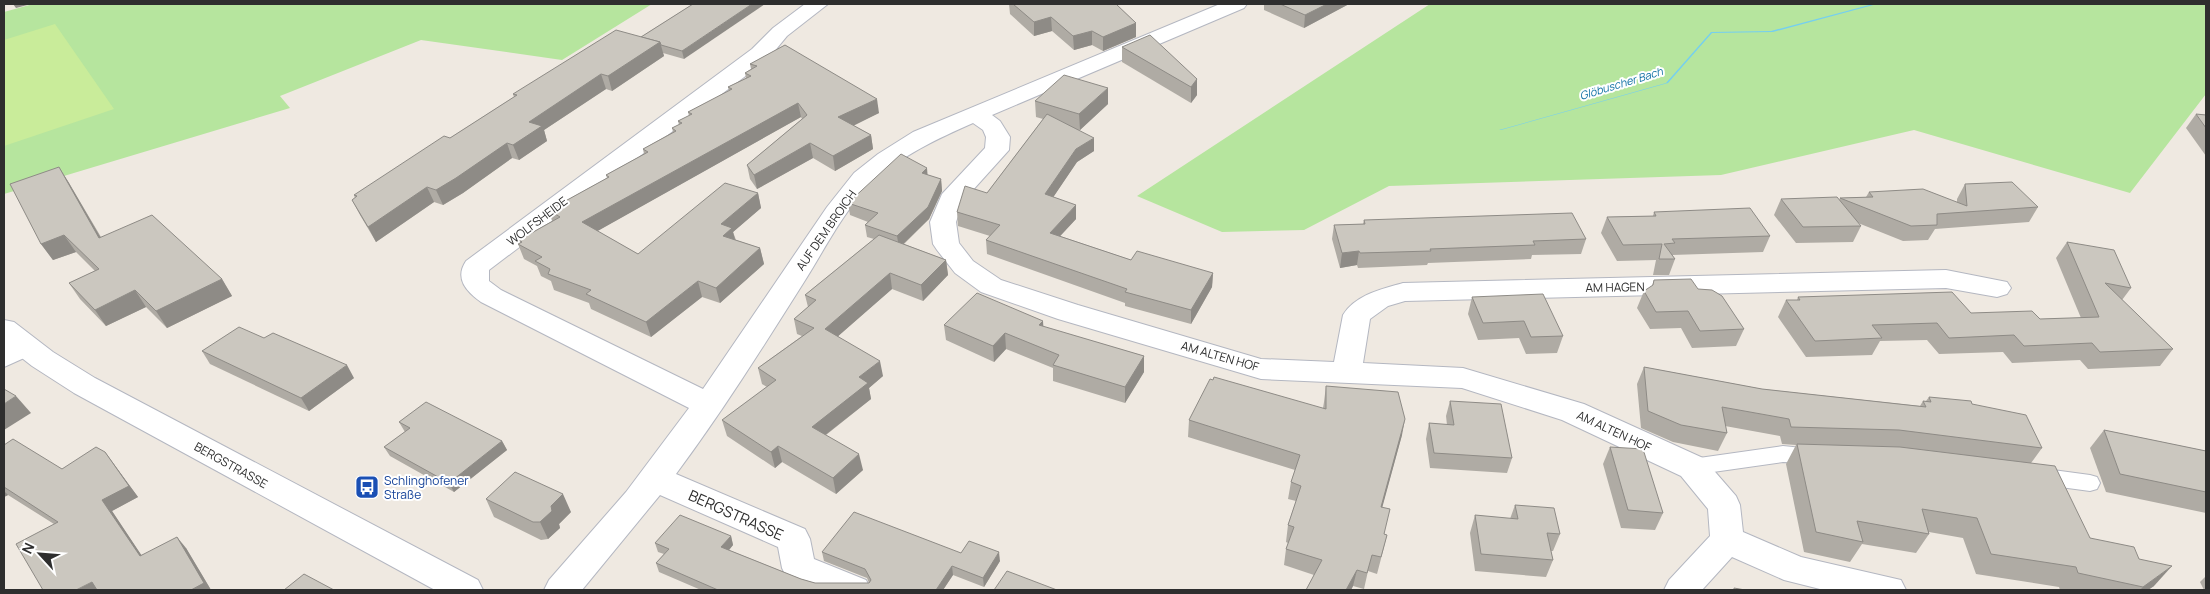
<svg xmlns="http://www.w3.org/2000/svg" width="2210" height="594" viewBox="0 0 2210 594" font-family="Manrope,sans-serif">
	<rect width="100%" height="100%" fill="#efe9e1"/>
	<g fill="#b6e59e">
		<polygon points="33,4 652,4 562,60 421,40 280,96 290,108 4,194 4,12"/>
		<polygon points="1430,4 2206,4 2206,94 2130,193 1914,130 1721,175 1389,186 1304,230 1222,232 1137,196"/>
	</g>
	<polygon fill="#c9ec9a" points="55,24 114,109 4,146 4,40"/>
	<polygon fill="#75cff0" points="1873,4 1877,4 1773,32 1712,33 1668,83 1501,130 1499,130 1666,83 1711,32 1771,31"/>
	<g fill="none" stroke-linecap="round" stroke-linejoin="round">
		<g stroke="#b4b7c1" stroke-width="2">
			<g id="lane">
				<polygon points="1783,446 1822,450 1825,455 1822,460 1815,463 1783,462 1692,475 1685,472 1682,467 1685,462 1692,459"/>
				<polygon points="2038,468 2090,475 2097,477 2100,483 2097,489 2090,491 2038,484 2031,482 2028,476 2031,470"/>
			</g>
		</g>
		<g stroke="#b4b7c1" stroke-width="2">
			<g id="street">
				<path d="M805 4H828L787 36 768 59 489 270V281L501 290 703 389 827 207 854 173 878 154 913 132 1220 4H1247L1244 8 992 115 1000 121 1010 137 1009 150 963 201 956 222 959 243 973 261 1001 280 1078 305 1261 359 1334 362 1343 315C1355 295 1382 289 1403 283L1946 270 2007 282 2011 288 2007 294 1997 297 1946 288 1405 301 1388 306 1370 319 1363 363 1463 368 1584 404 1703 458 1736 496 1740 505 1743 532 1801 557 1901 580 1906 590H1824L1784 580 1732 557 1702 590H1664L1669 580 1710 536 1708 509 1681 476 1562 420 1462 388 1261 379 1058 319 981 292 955 273 937 250 933 244 930 222 942 194 985 148 986 137 983 130 973 123C937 139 902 155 873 182 844 209 825 249 804 282 763 347 722 412 676 474L805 529 810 539 814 559 866 580 871 590H817L787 578 782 568 778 547 660 495 582 590H544L549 580 626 492 689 408 481 302C467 292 454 279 466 261L752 49 773 28Z"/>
				<polygon points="23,337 33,340 37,347 33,354 4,367 4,345"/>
			</g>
		</g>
		<g stroke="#b4b7c1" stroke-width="2">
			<polygon id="secondary" points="4,320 14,322 53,352 95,378 478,580 483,590 435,590 74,393 32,366 4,344"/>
		</g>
		<use href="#lane" fill="#fff" fill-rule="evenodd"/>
		<use href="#street" fill="#fff" fill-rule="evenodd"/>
		<use href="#secondary" fill="#fff" fill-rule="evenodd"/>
	</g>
	<g fill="#afaba4">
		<polygon points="693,4 684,59 663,53 664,56 612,91 606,89 544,130 547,141 519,160 512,158 463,193 443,205 434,202 376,242 360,215 352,200 355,198 354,195 450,138 514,97 513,94 641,37"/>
		<polygon points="1009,4 1118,4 1118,6 1136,23 1136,37 1103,51 1092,45 1074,50 1052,31 1034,36 1010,14"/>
		<polygon points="1264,4 1349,4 1304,28 1264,10"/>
		<polygon points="785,45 879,113 853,125 871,135 873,149 835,171 813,158 757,189 750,179 747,165 802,119 801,117 597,231 638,254 758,193 761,208 733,232 736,240 760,248 764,264 720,303 702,297 651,337 591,309 589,303 554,290 551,281 541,276 537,266 524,259 518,244 520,243 519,240 552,221 549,210 607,178 606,175 644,154 643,149 673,132 672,128 679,125 678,121 689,116 688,112 729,91 728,87 746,78 745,73 751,69 750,64"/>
		<polygon points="1122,47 1197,79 1197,95 1191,103 1122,62"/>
		<polygon points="1035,101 1108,104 1080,130 1077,130 1094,151 1077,162 1053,197 1076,219 1060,236 1131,260 1213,273 1212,287 1191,324 1125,306 1125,303 987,254 986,240 990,236 958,226 957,212 987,193 1043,119 1036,117"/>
		<polygon points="2196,114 2206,115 2206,156 2186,128"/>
		<polygon points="59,167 69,183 101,237 222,279 232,296 167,328 146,307 106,326 80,299 69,283 95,271 76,252 53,260 41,244"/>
		<polygon points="927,168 927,175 941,179 942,191 929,219 904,244 946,260 948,275 923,301 892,289 838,336 883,376 869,388 871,399 826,435 863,470 836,494 782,462 775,468 727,436 722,420 767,387 762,384 758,368 802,336 797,334 794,319 808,307 805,295 874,239 867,237 865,225 868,222 850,215 848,203"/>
		<polygon points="1965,184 2038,207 2029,222 1935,229 1928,240 1903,241 1858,223 1861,226 1853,242 1796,243 1774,215 1781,199 1839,200 1840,198 1866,197 1869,192 1957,202 1957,199"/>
		<polygon points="1654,212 1770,236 1763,252 1672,255 1675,259 1669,275 1653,275 1656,260 1617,261 1601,233 1607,217 1653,216"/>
		<polygon points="1364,220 1586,239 1581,254 1532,255 1531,259 1428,263 1427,265 1358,268 1357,265 1340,268 1332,239 1334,225 1363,224"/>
		<polygon points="2067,242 2131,288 2122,300 2173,349 2160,366 2088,369 2080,360 2012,363 2003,352 1939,354 1927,340 1880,341 1872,355 1806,357 1778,317 1786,300 1797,300 1798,297 1971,313 2040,319 2081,318 2056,258"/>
		<polygon points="1654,280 1698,289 1744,329 1736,346 1692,348 1681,328 1650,329 1637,308 1644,291 1652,286"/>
		<polygon points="1472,297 1563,336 1557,353 1526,354 1519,338 1478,340 1468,314"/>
		<polygon points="944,325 1043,327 1144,356 1144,372 1125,403 1053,381 1053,368 1006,349 994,362 946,340"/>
		<polygon points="202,351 354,378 309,411 210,364"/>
		<polygon points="1644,367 1762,389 1920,406 1923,401 1926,401 1929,397 1972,404 2042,448 2031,463 2090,538 2139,559 2154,586 2148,590 2060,590 2059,587 1976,574 1963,538 1929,532 1929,534 1916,553 1862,544 1850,562 1804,552 1786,464 1796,445 1782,444 1780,436 1725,426 1727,433 1718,451 1673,442 1641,428 1637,384"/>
		<polygon points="1326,386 1402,435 1382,507 1384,534 1387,535 1383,551 1377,574 1368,571 1364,589 1353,586 1351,590 1306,590 1314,575 1284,565 1286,549 1288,543 1286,542 1288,525 1296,501 1288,499 1291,482 1295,470 1188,437 1189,420 1323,408 1324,402"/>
		<polygon points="1450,401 1512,458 1507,473 1430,468 1426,439 1429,423 1447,425 1446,416"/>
		<polygon points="399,422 502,441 507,450 454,492 390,456 384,447 405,432"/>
		<polygon points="2104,430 2206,451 2206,513 2106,492 2090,448"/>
		<polygon points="4,445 62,469 105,452 138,497 112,511 141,555 186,548 211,590 54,524 8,495 4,497"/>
		<polygon points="1610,447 1663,513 1655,530 1621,528 1603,464"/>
		<polygon points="486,499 571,512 559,524 560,528 548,539 541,540 494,517"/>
		<polygon points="1515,505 1560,534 1553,551 1551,551 1553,560 1546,577 1475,571 1470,533 1475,515 1510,519"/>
		<polygon points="731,536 733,545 729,550 801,579 815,583 869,583 867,578 824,561 822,552 961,553 1000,561 984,587 953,575 943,590 701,590 659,572 656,563 664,554 658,552 655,543"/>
		<polygon points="2206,576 2206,590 2204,590 2200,582"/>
	</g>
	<g fill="#8e8b86">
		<polygon points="13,4 31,4 16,8"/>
		<polygon points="752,4 765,4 684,59 682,51"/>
		<polygon points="1327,4 1349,4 1304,28 1305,15"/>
		<polygon points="1051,17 1052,31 1034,36 1034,22"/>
		<polygon points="1136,23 1136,37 1103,51 1103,37"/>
		<polygon points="1092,31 1092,45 1074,50 1073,36"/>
		<polygon points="660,42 664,56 612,91 608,76"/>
		<polygon points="601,74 606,89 544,130 547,141 519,160 513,145 529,122"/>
		<polygon points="1197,79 1197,95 1191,103 1191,87"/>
		<polygon points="1108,88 1108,104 1080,130 1079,114"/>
		<polygon points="877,99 879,113 841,132 838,117"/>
		<polygon points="798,103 801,117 587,237 582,222"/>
		<polygon points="871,135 873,149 835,171 833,156"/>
		<polygon points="1094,138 1094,151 1077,162 1046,208 1045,194 1076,149"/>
		<polygon points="507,143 512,158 463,193 443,205 436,190"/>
		<polygon points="810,143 813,158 757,189 754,175"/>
		<polygon points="59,167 69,183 110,254 99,238"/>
		<polygon points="927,168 928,180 922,173"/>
		<polygon points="941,179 942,191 929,219 899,248 897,236"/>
		<polygon points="427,187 434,202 376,242 368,227"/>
		<polygon points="758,193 761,208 733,232 736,243 723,236 721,224"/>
		<polygon points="1076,205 1076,219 1050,247 1050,233"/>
		<polygon points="64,235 76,252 53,260 41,244"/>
		<polygon points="760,248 764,264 720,303 716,288"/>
		<polygon points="1359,251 1357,265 1340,268 1342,253"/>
		<polygon points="946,260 948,275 923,301 921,285"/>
		<polygon points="890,273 892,289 828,345 825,329"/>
		<polygon points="1213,273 1212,287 1191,324 1191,310"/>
		<polygon points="222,279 232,296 167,328 156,311"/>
		<polygon points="698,281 702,297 651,337 646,322"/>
		<polygon points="135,290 146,307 106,326 95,310"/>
		<polygon points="1043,321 1044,337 1039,325"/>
		<polygon points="1005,333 1006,349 994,362 993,346"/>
		<polygon points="1144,356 1144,372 1125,403 1125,387"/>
		<polygon points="880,361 883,376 869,388 871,399 815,443 812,427 859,377"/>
		<polygon points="347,365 354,378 309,411 301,398"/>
		<polygon points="16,396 31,413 4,430 4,404"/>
		<polygon points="1405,419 1402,435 1378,523 1381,507"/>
		<polygon points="502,441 507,450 454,492 449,483"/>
		<polygon points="778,446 782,462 775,468 771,452"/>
		<polygon points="105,452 138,497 112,511 150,568 140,556 102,500"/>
		<polygon points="859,454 863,470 836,494 833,478"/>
		<polygon points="4,491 8,495 4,497"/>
		<polygon points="563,494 571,512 559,524 560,528 548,539 540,522 551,506"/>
		<polygon points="731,536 733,545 724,556 721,547"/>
		<polygon points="177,537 186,548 211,590 191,590"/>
		<polygon points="999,552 1000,561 984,587 983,578"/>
		<polygon points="952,566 953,575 943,590 936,590"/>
		<polygon points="2172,566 2154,586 2148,590 2140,590 2143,587"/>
		<polygon points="1357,570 1353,586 1351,590 1346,590"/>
		<polygon points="92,582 100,590 76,590"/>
	</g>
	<g fill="#cbc7bf" stroke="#8e8b86">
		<polygon points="693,4 752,4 682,51 661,45 660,42 641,37"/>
		<polygon points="1013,4 1116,4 1136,23 1103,37 1092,31 1073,36 1051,17 1034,22"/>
		<polygon points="1280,4 1327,4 1305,15"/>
		<polygon points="616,30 660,42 608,76 601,74 529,122 542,126 513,145 507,143 456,178 436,190 427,187 368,227 352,200 357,196 354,195 444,136 450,138 517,95 513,94"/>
		<polygon points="1150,35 1197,79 1191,87 1122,47"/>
		<polygon points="785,45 877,99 838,117 871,135 833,156 810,143 754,175 747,165 807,115 798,103 582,222 638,254 725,183 758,193 721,224 732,228 723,236 760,248 716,288 698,281 646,322 586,294 591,290 548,274 550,269 535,261 542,257 518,244 522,242 519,240 560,217 549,210 609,177 606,175 648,152 643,149 676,131 672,128 682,123 678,121 692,114 688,112 732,89 728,87 751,76 745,73 757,66 750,64"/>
		<polygon points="1064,75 1108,88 1079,114 1035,101"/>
		<polygon points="1047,114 1094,138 1076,149 1045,194 1076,205 1050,233 1131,260 1137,251 1213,273 1191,310 1125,292 1127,289 986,240 1000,225 957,212 965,186 987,193"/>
		<polygon points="2196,114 2206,115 2206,128"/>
		<polygon points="901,154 927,168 922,173 941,179 928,207 897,236 865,225 878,213 848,203"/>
		<polygon points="59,167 99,238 152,215 222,279 156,311 135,290 95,310 69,283 99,269 64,235 41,244 10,184"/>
		<polygon points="2012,182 2038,207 1937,214 1937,225 1911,226 1840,198 1873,197 1869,192 1923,189 1967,206 1965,184"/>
		<polygon points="1837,197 1861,226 1803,227 1781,199"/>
		<polygon points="1750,208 1770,236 1672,239 1675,243 1664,244 1675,259 1659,259 1662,244 1623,245 1607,217 1656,216 1654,212"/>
		<polygon points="1572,213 1586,239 1533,241 1535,245 1430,249 1431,251 1360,253 1359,251 1342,253 1334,225 1365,224 1364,220"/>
		<polygon points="879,235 946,260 921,285 890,273 825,329 880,361 859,377 868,383 812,427 859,454 833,478 778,446 771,452 722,420 776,380 758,368 814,328 794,319 816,300 805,295"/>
		<polygon points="2067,242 2114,250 2131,288 2105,283 2173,349 2100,352 2092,343 2024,346 2014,335 1949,338 1937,323 1872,325 1882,338 1815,341 1786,300 1800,300 1798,297 1952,292 1971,313 2032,311 2040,319 2099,317"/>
		<polygon points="1691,279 1698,289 1712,290 1722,296 1744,329 1700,331 1688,311 1656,312 1644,291 1653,285 1654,280"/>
		<polygon points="977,293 1043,321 1039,325 1144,356 1125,387 1053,365 1059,355 1005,333 993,346 944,325"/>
		<polygon points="1543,294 1563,336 1531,337 1524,321 1483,323 1472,297"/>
		<polygon points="239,327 264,338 273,333 347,365 301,398 202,351"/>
		<polygon points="1644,367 1762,389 1926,407 1923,401 1931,402 1929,397 1971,401 1972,404 2026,415 2042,448 1899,430 1791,427 1789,419 1722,407 1727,433 1681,425 1648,411"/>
		<polygon points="1214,377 1326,409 1326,386 1398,392 1405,419 1381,507 1390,509 1384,534 1387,535 1381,557 1372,555 1367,573 1357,570 1346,590 1306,590 1322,560 1286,549 1294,527 1288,525 1301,486 1291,482 1300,455 1189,420 1210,379 1213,380"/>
		<polygon points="4,389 16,396 4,404"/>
		<polygon points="1450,401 1501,404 1512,458 1434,453 1429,423 1454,425"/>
		<polygon points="426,402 502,441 449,483 384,447 410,428 399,422"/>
		<polygon points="2104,430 2206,451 2206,492 2120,474"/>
		<polygon points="13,439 62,469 96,447 105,452 129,486 102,500 140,556 177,537 204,583 191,590 97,590 92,582 76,590 43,590 16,544 58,522 4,487 4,445"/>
		<polygon points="1797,444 1900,447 2055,466 2090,538 2134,547 2139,559 2172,566 2143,587 2078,573 2076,567 1991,554 1977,518 1922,509 1929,534 1857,521 1863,542 1816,532"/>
		<polygon points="1610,447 1643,449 1663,513 1628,510"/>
		<polygon points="515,472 563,494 551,506 552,511 540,522 533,522 486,499"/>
		<polygon points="1515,505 1554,508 1560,534 1547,533 1553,560 1481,554 1475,515 1518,519"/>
		<polygon points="854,512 961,553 969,541 999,552 983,578 952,566 936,590 718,590 656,563 669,549 655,543 680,515 731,536 721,547 801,579 815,583 869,583 871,580 865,569 822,552"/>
		<polygon points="1007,571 1057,590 994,590"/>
		<polygon points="304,574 334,590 284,590"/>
		<polygon points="1734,588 1745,590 1734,590"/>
	</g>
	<defs>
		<g id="bus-square" transform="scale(1.25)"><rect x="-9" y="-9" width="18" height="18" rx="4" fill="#1a4fb4" stroke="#fff"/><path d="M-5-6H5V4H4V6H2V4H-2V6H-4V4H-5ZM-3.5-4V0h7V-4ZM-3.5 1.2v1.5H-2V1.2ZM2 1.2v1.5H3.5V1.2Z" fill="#fff"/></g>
	</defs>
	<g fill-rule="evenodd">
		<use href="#bus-square" x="367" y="487"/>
	</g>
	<g text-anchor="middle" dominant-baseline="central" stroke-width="4" stroke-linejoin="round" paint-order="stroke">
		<g font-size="11" font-style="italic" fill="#0d6fa3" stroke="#fff">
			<text transform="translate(1621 83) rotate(-17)">Glöbuscher Bach</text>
		</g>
		<g font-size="12" fill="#2e2e2e" stroke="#fff">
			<text transform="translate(537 221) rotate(-37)">WOLFSHEIDE</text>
			<text transform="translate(826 230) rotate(-55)">AUF DEM BROICH</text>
			<text transform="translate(1615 287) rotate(-1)">AM HAGEN</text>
			<text transform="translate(1220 356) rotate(16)">AM ALTEN HOF</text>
			<text transform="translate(1614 431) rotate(25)">AM ALTEN HOF</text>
			<text transform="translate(231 465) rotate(29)">BERGSTRASSE</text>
		</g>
		<g font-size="12" fill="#164399" stroke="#fff" text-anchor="start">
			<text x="384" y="480">Schlinghofener<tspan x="384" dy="14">Straße</tspan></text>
		</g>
		<g font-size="15" fill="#2e2e2e" stroke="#fff">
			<text transform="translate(736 515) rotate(24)">BERGSTRASSE</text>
		</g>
	</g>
	<rect width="2210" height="594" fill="none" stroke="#2e2e2e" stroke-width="10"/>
	<g transform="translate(40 554) rotate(296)" stroke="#ffffff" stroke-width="4" paint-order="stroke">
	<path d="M0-4L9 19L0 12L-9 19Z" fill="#2e2e2e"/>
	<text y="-8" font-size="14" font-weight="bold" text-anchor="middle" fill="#2e2e2e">N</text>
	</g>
</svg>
